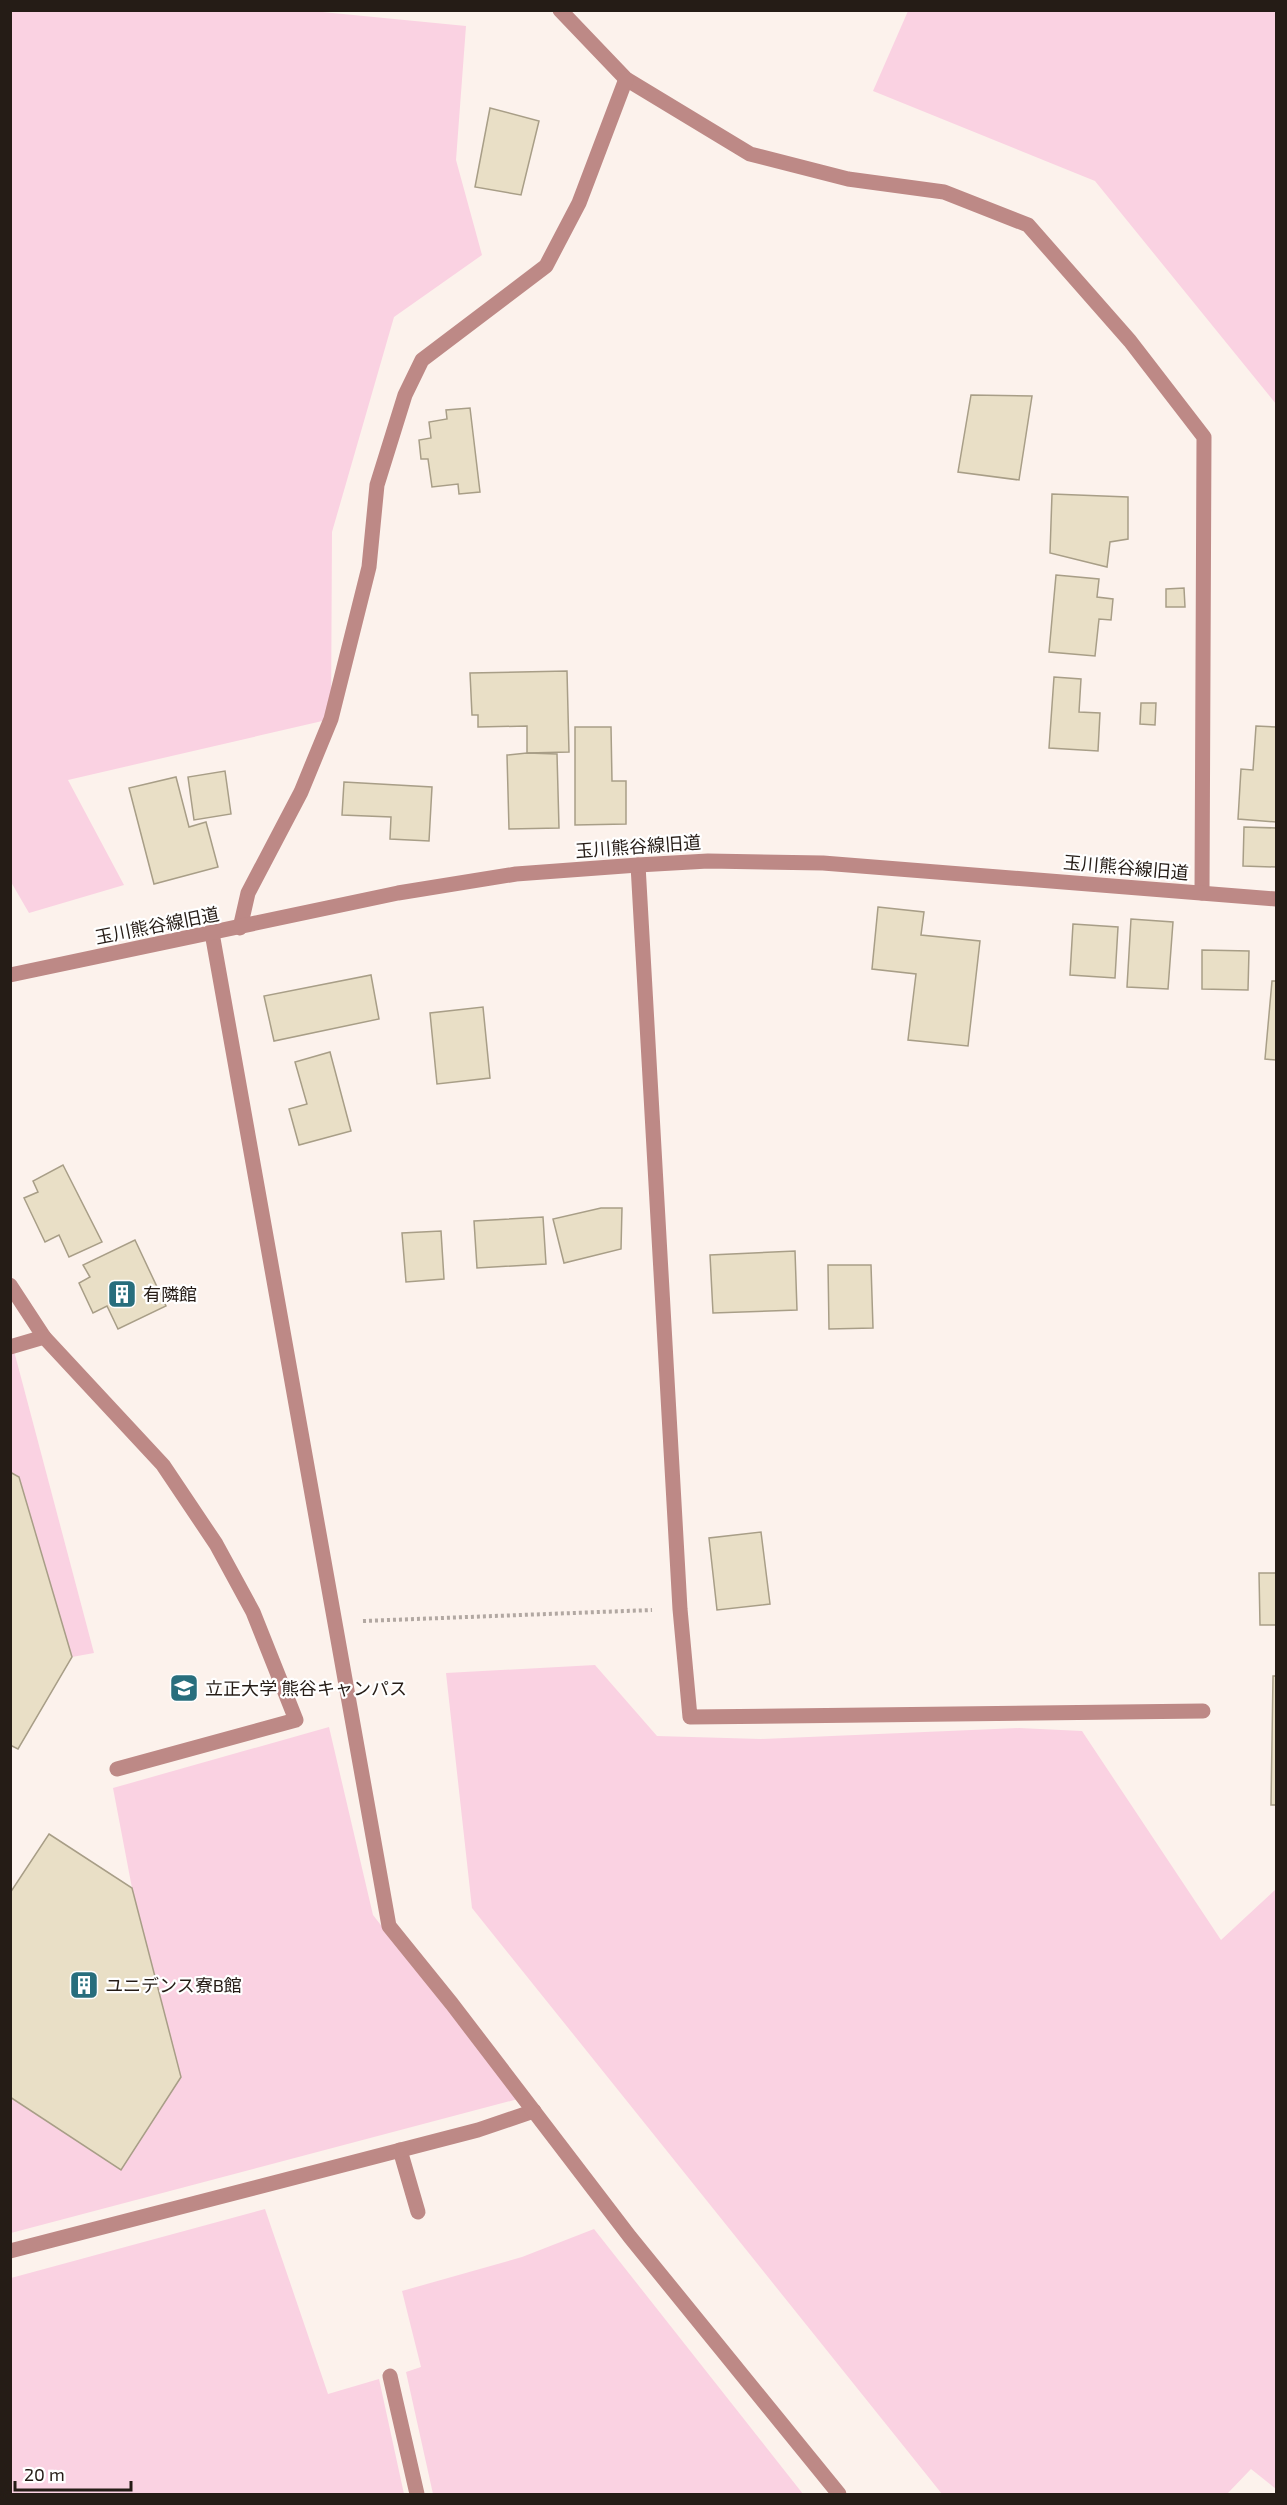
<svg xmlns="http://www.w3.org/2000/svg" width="1287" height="2505" viewBox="0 0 1287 2505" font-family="'Exo 2','Noto Sans JP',sans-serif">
	<rect width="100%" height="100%" fill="#fcf2ec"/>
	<g fill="#fad2e2">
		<polygon points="302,10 466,26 456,160 482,255 394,317 332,532 331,719 68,780 124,885 29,913 11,882 11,11"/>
		<polygon points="908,11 1276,11 1276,404 1095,181 873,91"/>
		<polygon points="14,1351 94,1653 72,1657 19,1477 11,1472 10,1352"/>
		<polygon points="595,1665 657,1736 761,1739 1019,1728 1082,1731 1221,1940 1276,1889 1276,2489 1251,2469 1227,2494 942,2494 472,1908 446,1673"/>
		<polygon points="329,1727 373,1915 518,2099 11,2233 11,2097 121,2170 181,2077 132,1888 113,1788"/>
		<polygon points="265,2209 328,2394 379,2379 404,2494 11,2494 11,2278"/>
		<polygon points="594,2229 803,2494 433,2494 406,2372 421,2367 402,2291 522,2257"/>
	</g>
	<g fill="#e9dfc6" stroke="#a89e87" stroke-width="1.5">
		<polygon points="490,108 539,121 521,195 475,187"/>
		<polygon points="971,395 1032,396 1019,480 958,472"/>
		<polygon points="470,408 480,492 459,494 458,484 432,487 428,459 421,459 419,440 431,438 429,422 447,419 446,410"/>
		<polygon points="1052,494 1128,497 1128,539 1110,542 1107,567 1050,553"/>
		<polygon points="1056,575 1099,579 1097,597 1113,599 1111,620 1099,619 1095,656 1049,652"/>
		<polygon points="1184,588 1185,607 1166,607 1166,589"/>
		<polygon points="567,671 569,752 527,753 527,726 478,727 478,715 472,715 470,673"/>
		<polygon points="1054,677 1081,679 1079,712 1100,713 1098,751 1049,748"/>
		<polygon points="1141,703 1156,703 1155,725 1140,724"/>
		<polygon points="1256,726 1276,727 1276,822 1238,819 1241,769 1253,770"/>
		<polygon points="575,727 611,727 612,781 626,781 626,824 575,825"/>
		<polygon points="527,753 557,754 559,828 509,829 507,755"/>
		<polygon points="225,771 231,814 194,820 188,777"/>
		<polygon points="176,777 189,827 206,822 218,867 154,884 129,788"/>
		<polygon points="344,782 432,787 429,841 390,839 391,817 342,815"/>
		<polygon points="1244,827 1276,828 1276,867 1243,866"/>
		<polygon points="878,907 924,912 921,935 980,941 968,1046 908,1040 916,974 872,969"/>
		<polygon points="1131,919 1173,922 1168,989 1127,987"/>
		<polygon points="1073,924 1118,927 1115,978 1070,975"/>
		<polygon points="1202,950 1249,951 1248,990 1202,989"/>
		<polygon points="371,975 379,1019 274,1041 264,996"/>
		<polygon points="1272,981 1276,981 1276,1060 1265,1059"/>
		<polygon points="483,1007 490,1078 437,1084 430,1013"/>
		<polygon points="330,1052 351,1131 299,1145 289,1109 307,1104 295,1062"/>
		<polygon points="63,1165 102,1242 69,1257 59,1235 45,1242 24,1198 38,1192 33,1181"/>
		<polygon points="601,1208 622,1208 621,1249 564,1263 553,1219"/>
		<polygon points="543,1217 546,1264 477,1268 474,1221"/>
		<polygon points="441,1231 444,1279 406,1282 402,1233"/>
		<polygon points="135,1240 166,1306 118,1329 107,1306 93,1313 79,1283 90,1277 83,1265"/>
		<polygon points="795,1251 797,1310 713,1313 710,1255"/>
		<polygon points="828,1265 871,1265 873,1328 829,1329"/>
		<polygon points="10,1472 19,1477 72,1657 18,1749 10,1745"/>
		<polygon points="761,1532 770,1604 717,1610 709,1538"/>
		<polygon points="1259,1573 1276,1573 1276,1625 1260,1625"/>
		<polygon points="1273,1676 1276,1676 1276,1805 1271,1805"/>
		<polygon points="49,1834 132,1888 181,2077 121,2170 10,2097 10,1893"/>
	</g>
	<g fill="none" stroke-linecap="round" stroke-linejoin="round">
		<polyline stroke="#b2a8a2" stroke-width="4" stroke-dasharray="3 3" stroke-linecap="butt" points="363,1621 652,1610"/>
		<g stroke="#bd8986" stroke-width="15">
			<polyline points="10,1285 44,1337 163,1465 216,1544 253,1612 296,1720 117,1769"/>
			<polyline points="10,1347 44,1337"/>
			<polyline points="400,2150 418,2212"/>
			<polyline points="10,2251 478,2130 534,2111"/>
		</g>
		<g stroke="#bd8986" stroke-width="15">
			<polyline points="560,10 626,79 750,154 848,179 944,192 1028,225 1130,341 1204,437 1202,893"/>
			<polyline points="638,865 680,1609 690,1717 1203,1711"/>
			<polyline points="240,928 248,893 301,792 331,719 369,567 377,485 405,395 422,360 546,266 579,203 626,79"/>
			<polyline points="212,933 389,1926 452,2004 630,2237 839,2494"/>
			<polyline points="390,2376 417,2494"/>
		</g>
		<polyline stroke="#bd8986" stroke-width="15" points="10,975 398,893 516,874 638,865 708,861 823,863 1276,899"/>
	</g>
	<defs>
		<g id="building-square" transform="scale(1.5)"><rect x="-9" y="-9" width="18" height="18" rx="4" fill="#286e7d" stroke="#fff"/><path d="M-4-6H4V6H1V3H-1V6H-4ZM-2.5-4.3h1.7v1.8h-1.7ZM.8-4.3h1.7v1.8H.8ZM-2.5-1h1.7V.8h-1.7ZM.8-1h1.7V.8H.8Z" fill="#fff"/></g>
		<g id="university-square" transform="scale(1.5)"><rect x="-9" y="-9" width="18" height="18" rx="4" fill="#286e7d" stroke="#fff"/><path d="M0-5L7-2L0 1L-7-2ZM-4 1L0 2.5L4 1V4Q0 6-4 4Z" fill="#fff"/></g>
	</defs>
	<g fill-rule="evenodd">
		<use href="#building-square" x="122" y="1294"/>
		<use href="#university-square" x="184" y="1688"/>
		<use href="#building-square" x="84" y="1985"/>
	</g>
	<g text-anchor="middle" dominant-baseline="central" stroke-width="4.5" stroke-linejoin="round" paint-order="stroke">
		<g font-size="18" fill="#251c16" stroke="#fff">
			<text transform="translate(638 846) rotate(-4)">玉川熊谷線旧道</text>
			<text transform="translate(1126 867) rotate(5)">玉川熊谷線旧道</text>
			<text transform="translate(157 925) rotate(-11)">玉川熊谷線旧道</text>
		</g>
		<g font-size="18" fill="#251c16" stroke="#fff" text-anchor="start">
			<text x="143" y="1294">有隣館</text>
			<text x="205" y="1688">立正大学 熊谷キャンパス</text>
			<text x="105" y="1985">ユニデンス寮B館</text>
		</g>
	</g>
	<rect width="1287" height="2505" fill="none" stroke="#251c16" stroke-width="24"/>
	<path d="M15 2481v9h116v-9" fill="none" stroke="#251c16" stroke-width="3"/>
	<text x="24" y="2481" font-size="18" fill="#251c16" stroke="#ffffff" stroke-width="4.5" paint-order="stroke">20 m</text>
</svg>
